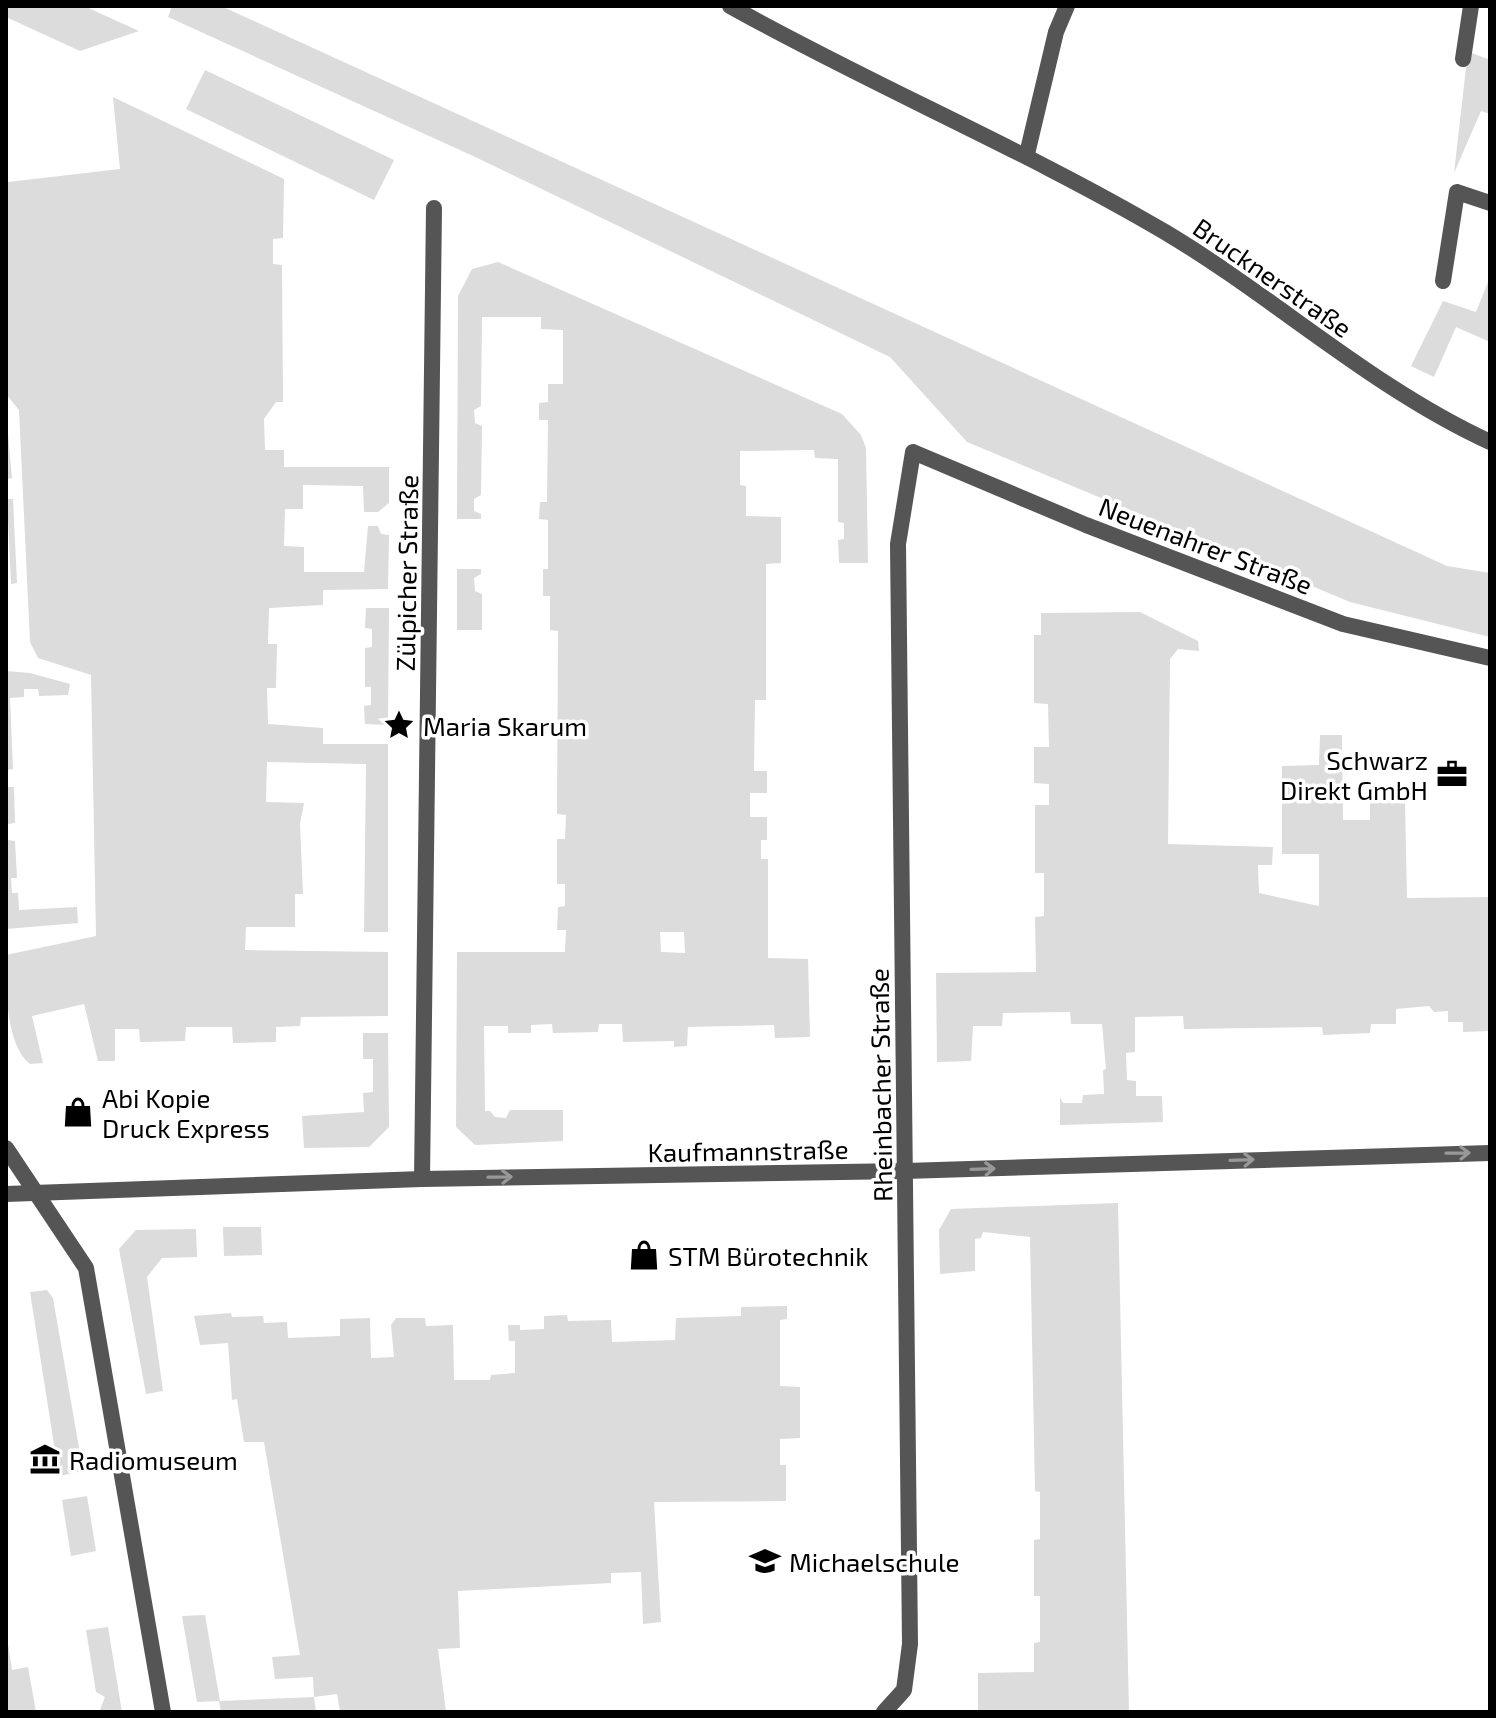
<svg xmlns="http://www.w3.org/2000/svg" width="1496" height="1718" viewBox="0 0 1496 1718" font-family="'Exo 2',sans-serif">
	<rect width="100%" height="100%" fill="#fff"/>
	<g fill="#dcdcdc" fill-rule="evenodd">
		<polygon points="6,6 84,6 139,31 80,51 6,17"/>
		<polygon points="172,6 221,6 1447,566 1490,573 1490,637 1350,602 967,442 890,357 473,156 168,17"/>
		<polygon points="1472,53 1490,60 1490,114 1481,111 1454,173 1466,68"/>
		<polygon points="205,70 394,160 374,200 186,109"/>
		<path d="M113 97 284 179 283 238 273 239V264L282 265 283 402H276L264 419 265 450H284V467H389V503L378 512H364L363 486 303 485V509H285L284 546 304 547V572H364L368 526H378L381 534 389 535 388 589 323 590V605L269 608 268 644H277L276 688H267L268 724 323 728V744H388V932H364L366 764 267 762 266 802 304 803 300 824 303 894H295V927H246L245 950 388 952V1016L301 1017 300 1026 276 1027V1042L233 1043 232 1027H186L185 1041 140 1042 139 1029H115V1061H98L84 1004 32 1016 43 1063 30 1064C5 1045 6 985 6 955L96 936 91 675 38 658 30 642 19 410 6 394V168L8 182 120 169Z"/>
		<path d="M498 262 842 414 861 435 866 448 868 563H839L838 540 844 539V523L838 522V459L815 458 814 450 740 451V485L746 486V516L781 517V563L766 564V700H755L754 771H767V793H750V817H767V840H761V859H768V958L808 959 810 1037 775 1038 774 1025 688 1027 687 1046 674 1047V1041L623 1042 622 1024H599L598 1032 553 1033 552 1024 531 1025V1033H508V1026H484L485 1111H490L495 1117 506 1118 510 1110H563V1141L475 1145 456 1127 457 952H565L566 930H557L558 907 565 906V884H557V839H565L566 815 557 814 558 631 550 630V596H543V569H548V520L539 519 540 502H547L548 420H539V403L548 402V384H563V330L541 329V317H482L481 406 474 410 475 423 482 426 481 495 474 499V511L481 514V519H457L458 296 472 269ZM684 932 685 953 661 952 660 932Z"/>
		<polygon points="1490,277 1490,342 1456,327 1434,377 1411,366 1443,301 1476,312"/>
		<polygon points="6,411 12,478 6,479"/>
		<polygon points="7,499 13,499 17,583 11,584"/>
		<polygon points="457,569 481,569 481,574 474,578 475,591 482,594 482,630 457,630"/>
		<polygon points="366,608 389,608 388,725 365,724 364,706 371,705 371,687 365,687 365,648 372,647 372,629 365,628"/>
		<polygon points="1140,612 1198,641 1199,651 1178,649 1170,659 1168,844 1273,847 1272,865 1258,865 1259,893 1319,906 1319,854 1282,854 1282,766 1319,765 1320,735 1342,735 1343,820 1370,820 1370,802 1405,801 1407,898 1490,897 1490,1031 1463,1032 1463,1022 1448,1022 1448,1011 1434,1012 1429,1006 1396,1009 1396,1024 1371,1024 1370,1033 1323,1035 1322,1027 1184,1029 1183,1016 1135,1017 1135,1052 1126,1053 1127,1080 1136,1081 1136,1096 1162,1096 1163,1122 1060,1125 1060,1097 1063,1103 1082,1103 1083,1095 1104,1094 1103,1070 1106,1069 1102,1024 1071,1024 1070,1012 1003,1013 1002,1026 973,1026 971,1061 937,1062 936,973 1036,972 1035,917 1044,916 1044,873 1035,873 1035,805 1049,805 1049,784 1034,783 1034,747 1049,747 1048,704 1034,703 1034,635 1041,635 1041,613"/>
		<polygon points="6,671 30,673 70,684 68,695 39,696 38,689 24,689 24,697 10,698 13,769 6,770 7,787 14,787 15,823 8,824 8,840 15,841 17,878 11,878 12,893 18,893 19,910 77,907 78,923 6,929"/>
		<polygon points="363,1033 388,1033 389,1127 369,1147 304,1148 302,1116 364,1112 363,1093 373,1092 373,1059 363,1059"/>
		<polygon points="1118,1203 1129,1712 978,1712 978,1673 1034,1672 1034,1643 1040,1642 1040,1596 1034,1596 1034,1540 1040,1539 1040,1492 1035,1491 1030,1237 983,1232 981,1238 975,1239 975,1271 940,1274 939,1230 951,1209"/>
		<polygon points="223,1227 261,1227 262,1255 224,1256"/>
		<polygon points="196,1229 197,1257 162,1258 147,1277 163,1391 146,1394 119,1249 136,1230"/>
		<polygon points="47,1290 53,1298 83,1471 59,1476 30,1292"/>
		<polygon points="787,1306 787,1319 780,1320 780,1386 800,1387 800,1438 780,1439 780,1465 786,1465 786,1501 654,1502 661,1622 643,1624 641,1572 611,1573 611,1583 458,1591 460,1648 438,1649 446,1712 340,1712 337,1694 314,1697 316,1712 221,1712 219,1701 197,1702 182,1616 205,1615 220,1701 314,1697 313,1677 275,1679 272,1657 300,1655 264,1442 244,1442 237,1399 232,1400 228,1343 200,1345 194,1316 231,1313 232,1317 263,1316 264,1323 287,1322 288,1338 340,1336 340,1319 370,1318 371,1358 394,1357 391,1325 396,1318 425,1318 426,1326 453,1325 454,1380 490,1380 491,1375 515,1373 515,1341 509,1341 508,1325 520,1325 520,1330 544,1329 544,1316 567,1315 568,1321 611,1320 612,1342 675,1340 676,1318 741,1316 741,1307"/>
		<polygon points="87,1496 96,1551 71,1556 62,1500"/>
		<polygon points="108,1627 122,1712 99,1712 105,1697 96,1692 86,1630"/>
		<polygon points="6,1630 12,1670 28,1667 36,1712 6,1712"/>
	</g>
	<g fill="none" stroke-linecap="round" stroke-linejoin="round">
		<g stroke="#555" stroke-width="16">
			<polyline points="1463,59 1471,6"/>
			<polyline points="1443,281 1457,192 1490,203"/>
		</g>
		<g stroke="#555" stroke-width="16">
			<path d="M730 6C873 86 1024 149 1165 232 1277 299 1371 387 1490 442"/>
			<polyline points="1027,154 1056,32 1067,6"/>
			<polyline points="6,1148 86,1268 163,1712"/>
			<polyline points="422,1179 434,208"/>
			<polyline points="6,1194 422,1179 905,1171 1490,1153"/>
			<polyline points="884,1712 904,1690 910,1644 898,544 913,452 1086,525 1343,624 1490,658"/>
		</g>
	</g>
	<defs><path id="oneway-shaft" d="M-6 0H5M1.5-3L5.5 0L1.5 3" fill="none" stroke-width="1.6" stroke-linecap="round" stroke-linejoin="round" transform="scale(2)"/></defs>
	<g stroke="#999">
		<use href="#oneway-shaft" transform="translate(1458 1153) rotate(-1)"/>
		<use href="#oneway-shaft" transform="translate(1242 1160) rotate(-2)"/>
		<use href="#oneway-shaft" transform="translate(983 1169) rotate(-2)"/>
		<use href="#oneway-shaft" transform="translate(500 1177) rotate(-1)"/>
	</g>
	<defs>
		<g id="sight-bare" transform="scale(2.4)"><path d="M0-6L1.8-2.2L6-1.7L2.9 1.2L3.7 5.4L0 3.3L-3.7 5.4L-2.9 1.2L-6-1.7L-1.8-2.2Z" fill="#000" stroke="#fff" stroke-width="2.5" paint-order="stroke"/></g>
		<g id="office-bare" transform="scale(2.4)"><path d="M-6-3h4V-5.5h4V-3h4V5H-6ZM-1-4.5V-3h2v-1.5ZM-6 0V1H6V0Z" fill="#000" stroke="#fff" stroke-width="2.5" paint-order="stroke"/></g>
		<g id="shop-bare" transform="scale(2.4)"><path d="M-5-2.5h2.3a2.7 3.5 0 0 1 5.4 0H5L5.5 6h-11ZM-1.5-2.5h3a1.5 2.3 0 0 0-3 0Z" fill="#000" stroke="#fff" stroke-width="2.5" paint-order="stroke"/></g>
		<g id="museum-bare" transform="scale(2.4)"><path d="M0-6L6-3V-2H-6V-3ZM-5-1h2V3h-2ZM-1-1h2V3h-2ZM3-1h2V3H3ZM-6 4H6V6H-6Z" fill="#000" stroke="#fff" stroke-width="2.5" paint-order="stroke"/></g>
		<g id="school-bare" transform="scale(2.4)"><path d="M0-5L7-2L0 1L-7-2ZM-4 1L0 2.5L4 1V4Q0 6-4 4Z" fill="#000" stroke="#fff" stroke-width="2.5" paint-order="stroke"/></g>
	</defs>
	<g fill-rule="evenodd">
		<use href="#sight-bare" x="399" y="725"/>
		<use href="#office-bare" x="1452" y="774"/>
		<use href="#shop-bare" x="78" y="1112"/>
		<use href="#shop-bare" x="644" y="1255"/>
		<use href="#museum-bare" x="45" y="1459"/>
		<use href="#school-bare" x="765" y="1561"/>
	</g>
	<g text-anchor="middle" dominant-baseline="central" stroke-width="7" stroke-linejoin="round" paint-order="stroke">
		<g font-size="26" fill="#000" stroke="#fff">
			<text transform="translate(1273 277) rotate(35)">Brucknerstraße</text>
			<text transform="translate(1206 545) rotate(21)">Neuenahrer Straße</text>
			<text transform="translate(406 573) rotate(-89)">Zülpicher Straße</text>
			<text transform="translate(880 1085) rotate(-91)">Rheinbacher Straße</text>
			<text transform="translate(748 1150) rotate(-1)">Kaufmannstraße</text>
		</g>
		<g font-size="26" fill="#000" stroke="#fff" text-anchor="start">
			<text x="423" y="725">Maria Skarum</text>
			<text x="1428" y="759" text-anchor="end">Schwarz<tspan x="1428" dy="30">Direkt GmbH</tspan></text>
			<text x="102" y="1097">Abi Kopie<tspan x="102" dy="30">Druck Express</tspan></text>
			<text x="668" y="1255">STM Bürotechnik</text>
			<text x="69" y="1459">Radiomuseum</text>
			<text x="789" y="1561">Michaelschule</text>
		</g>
	</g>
	<rect width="1496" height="1718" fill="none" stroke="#000000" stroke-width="16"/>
</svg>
